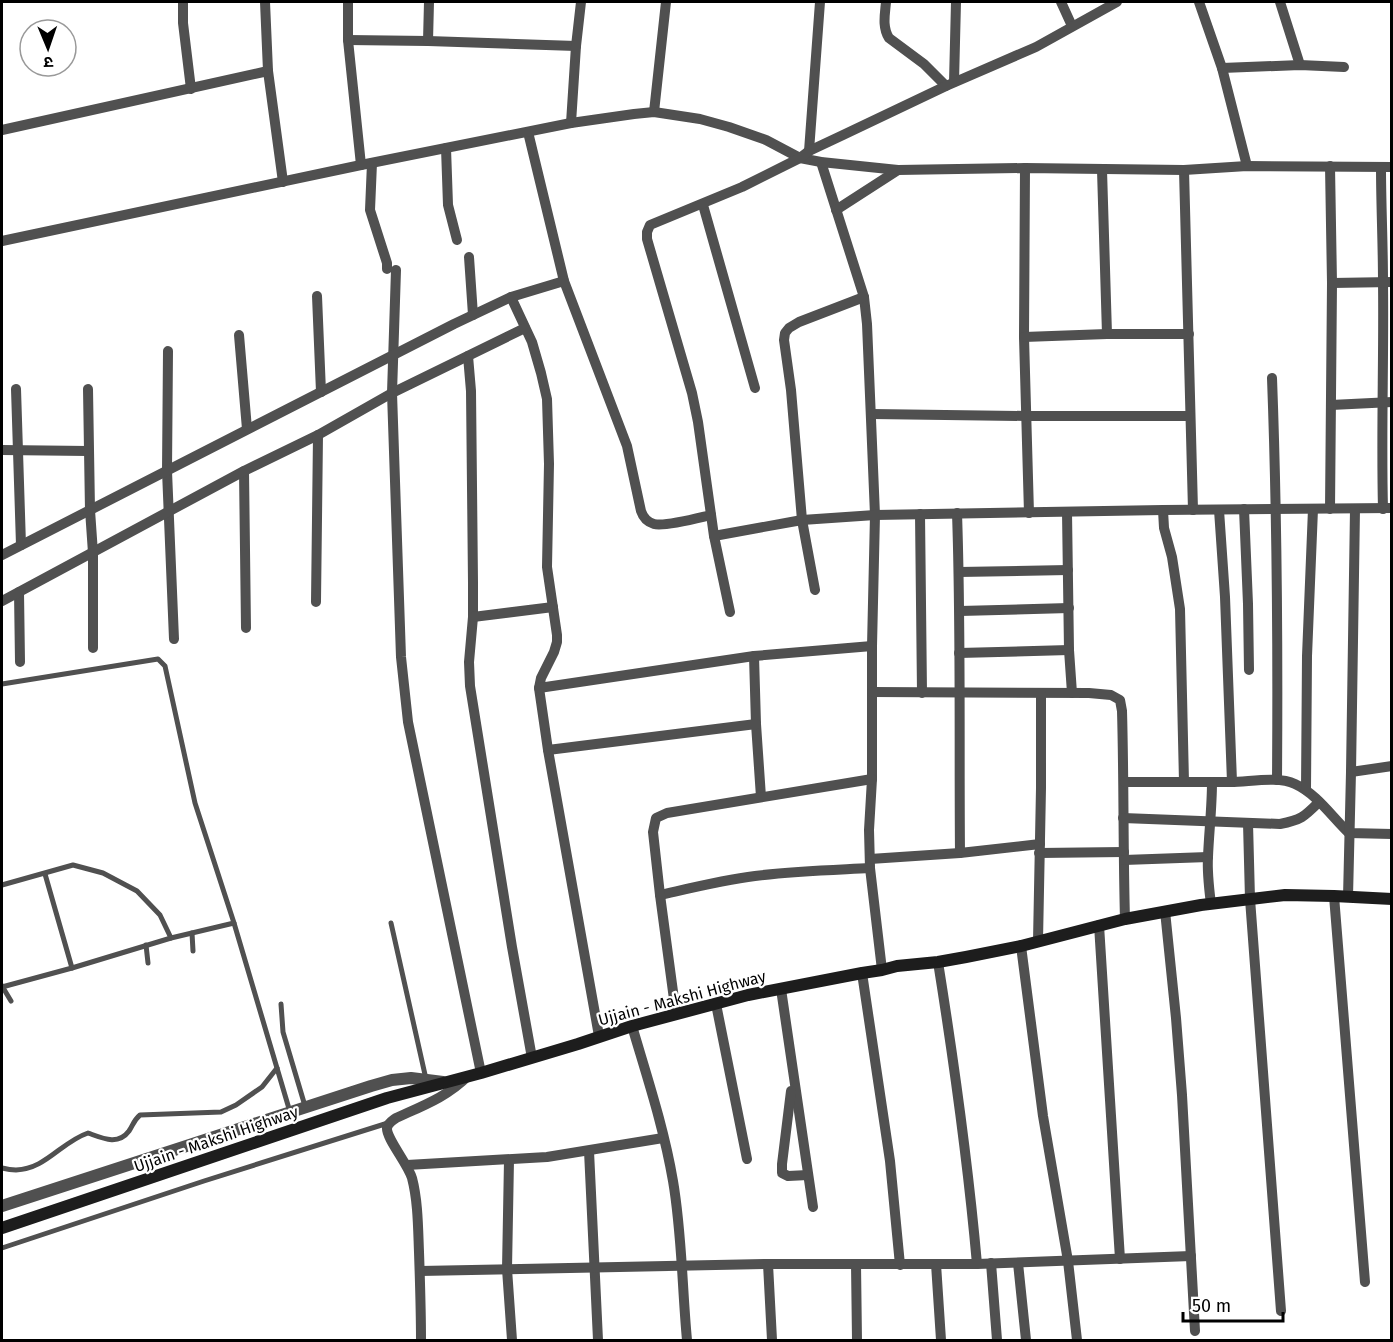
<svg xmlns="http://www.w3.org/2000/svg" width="1393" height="1342" viewBox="0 0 1393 1342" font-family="'Fira Sans','Noto Sans Devanagari',sans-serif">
	<rect width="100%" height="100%" fill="#fff"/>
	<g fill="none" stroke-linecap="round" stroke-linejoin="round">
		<g stroke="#505050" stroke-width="5">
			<polyline points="2,684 158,659 165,666 195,803 234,923 290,1112"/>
			<polyline points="45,874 72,968"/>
			<polyline points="2,885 73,865 103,873 137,891 160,915 171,938"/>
			<polyline points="391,923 426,1079"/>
			<polyline points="192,933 193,951"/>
			<polyline points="146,945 148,963"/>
			<polyline points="2,986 11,1001"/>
			<polyline points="2,987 72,968 171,938 234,923"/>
			<polyline points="281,1004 283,1032 305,1106"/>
			<path d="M2 1168C6 1169 11 1170 16 1170 46 1169 61 1142 88 1133 102 1138 118 1146 129 1131 133 1125 134 1120 140 1115L221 1112 236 1105 262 1087 277 1068"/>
			<polyline points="2,1248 204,1181 388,1123"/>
		</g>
		<g stroke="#505050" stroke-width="10">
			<polyline points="183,2 183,23 191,89"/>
			<polyline points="265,2 268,71 283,182"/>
			<polyline points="348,2 348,40 361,165"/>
			<path d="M886 2C885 14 882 27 889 38L924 64 946 86"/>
			<polyline points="1061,2 1072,26"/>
			<polyline points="1199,2 1222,68 1247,166"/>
			<polyline points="1280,2 1300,65"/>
			<polyline points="348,40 428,41 576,46"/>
			<polyline points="428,41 429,2"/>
			<polyline points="1222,68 1300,65 1344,67"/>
			<polyline points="954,82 956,2"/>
			<polyline points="654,112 666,2"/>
			<polyline points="571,123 576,46 581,2"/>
			<polyline points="2,130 268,71"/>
			<path d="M528 132 564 281 627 446 641 511C643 517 647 522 654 524 665 527 698 518 711 515"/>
			<polyline points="446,148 448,205 457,240"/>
			<polyline points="809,151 820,2"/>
			<polyline points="821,162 864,297 867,324 875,515 872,646 872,779 869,830 870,868 882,970"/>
			<polyline points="372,163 370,210 387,263 387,269"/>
			<polyline points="1330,166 1332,283 1330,509"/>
			<path d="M1381 167C1381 205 1383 244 1383 282 1384 358 1381 433 1383 509"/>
			<polyline points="1025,168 1024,337 1029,513"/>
			<polyline points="1102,170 1107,334"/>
			<path d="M1184 170C1188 283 1189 397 1193 510"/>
			<polyline points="703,205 755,388"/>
			<polyline points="836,210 898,170"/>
			<polyline points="2,241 361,165 571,123 634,114 654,112 700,119 729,127 766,140 800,158 821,162 898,170 1025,168 1184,170 1247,166 1392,167"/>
			<polyline points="469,257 473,315"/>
			<polyline points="396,270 392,393 401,657 408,722 481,1073"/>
			<polyline points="1332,283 1392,282"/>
			<polyline points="317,296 321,392"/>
			<polyline points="511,297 532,342 541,373 547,399 549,464 547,567 557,635 557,642 554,652 541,678 539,688 548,750 599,1036"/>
			<polyline points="239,335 247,429"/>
			<polyline points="1024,337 1107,334 1189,334"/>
			<polyline points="168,351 167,471 174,639"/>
			<polyline points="468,356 471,391 473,582 473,617 469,662 470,686 512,947 532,1058"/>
			<path d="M1272 378C1277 512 1278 646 1277 780"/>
			<polyline points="16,389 21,545"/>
			<polyline points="88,389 90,510 93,553 93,648"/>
			<polyline points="1331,405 1392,402"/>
			<polyline points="872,414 1026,416 1190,416"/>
			<polyline points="2,450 88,451"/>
			<polyline points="244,471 246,628"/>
			<polyline points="1244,509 1248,604 1249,670"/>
			<polyline points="1163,510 1164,528 1172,557 1180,609 1184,782"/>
			<polyline points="1219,510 1225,597 1232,782"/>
			<polyline points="1067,512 1069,650 1072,693"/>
			<path d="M957 513C961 626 959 739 960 853"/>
			<polyline points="920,514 922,693"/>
			<polyline points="714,536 802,520 875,515 1163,510 1392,508"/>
			<polyline points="2,555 454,324 511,297 564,281"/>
			<polyline points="959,572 1068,570"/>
			<polyline points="815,590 802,520 791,390 784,340 785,333 789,328 799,322 864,297"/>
			<polyline points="19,592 20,662"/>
			<polyline points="2,601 244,471 318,435 392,393 525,328"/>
			<polyline points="316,602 318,435"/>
			<polyline points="960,611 1069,608"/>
			<polyline points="730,612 714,536 698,422 692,393 647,239 647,232 650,225 742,187 800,158 809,151 843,135 946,86 1036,47 1117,2"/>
			<polyline points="473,617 553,607"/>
			<polyline points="959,653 1069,650"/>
			<polyline points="754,656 756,724 761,797"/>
			<polyline points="539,688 754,656 872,646"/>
			<path d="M872 692 1089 693 1111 695 1120 700 1122 711C1124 780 1123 849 1125 919"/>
			<polyline points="548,750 756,724"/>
			<polyline points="1351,772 1392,766"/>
			<path d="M1125 782C1160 782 1195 782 1231 782 1249 782 1278 776 1295 784 1317 794 1332 817 1349 833L1392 834"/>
			<polyline points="1306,790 1307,656 1313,509"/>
			<path d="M1123 818 1280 824C1301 820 1304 817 1319 802"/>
			<polyline points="1248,823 1250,899 1281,1311"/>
			<polyline points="1039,853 1124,852"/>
			<polyline points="870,859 960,853 1040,844"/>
			<polyline points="1124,860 1208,857"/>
			<path d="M660 895C691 888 723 880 755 876 793 871 832 870 870 868"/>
			<polyline points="1334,896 1365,1282"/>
			<polyline points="1348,897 1351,772 1355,509"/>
			<path d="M1211 904C1209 888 1207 873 1208 857 1209 832 1212 807 1212 782"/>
			<polyline points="1165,911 1176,1018 1182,1095 1195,1331"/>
			<polyline points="1099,925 1120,1259"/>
			<polyline points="1038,941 1041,788 1041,693"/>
			<polyline points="1021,946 1043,1116 1068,1261 1077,1340"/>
			<path d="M938 962C954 1062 968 1163 977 1264"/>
			<polyline points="862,973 890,1161 900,1265"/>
			<polyline points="781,989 813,1207"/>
			<polyline points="716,1004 747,1159"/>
			<polyline points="676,1014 660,895 653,832 656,818 667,813 872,779"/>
			<path d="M632 1026C647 1077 664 1128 673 1181 682 1233 682 1287 687 1340"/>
			<polyline points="791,1091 782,1164 782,1173 788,1176 808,1175"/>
			<polyline points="589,1151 598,1340"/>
			<polyline points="509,1160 507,1269 512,1340"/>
			<polyline points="407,1165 547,1157 663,1138"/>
			<polyline points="991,1263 997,1340"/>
			<polyline points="1018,1263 1026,1340"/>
			<polyline points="768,1264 772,1340"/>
			<polyline points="856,1264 857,1340"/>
			<polyline points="936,1264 941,1340"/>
			<polyline points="420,1271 768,1264 977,1264 1191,1256"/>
			<path d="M421 1340C421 1311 420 1281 419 1252 418 1227 418 1201 412 1178 408 1164 386 1138 387 1128 388 1123 392 1121 396 1118 422 1106 447 1097 468 1076"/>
		</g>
		<polyline stroke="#505050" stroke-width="12" points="2,1206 371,1086 392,1080 411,1078 443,1082"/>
		<polyline stroke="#1d1d1d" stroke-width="12" points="2,1228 387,1098 481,1073 578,1044 632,1026 748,995 862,973 882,970 897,966 938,962 966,957 1021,946 1125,919 1201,905 1285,895 1334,896 1392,899"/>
	</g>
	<g text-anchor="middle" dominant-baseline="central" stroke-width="4.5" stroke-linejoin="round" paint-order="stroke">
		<g font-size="16" fill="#000" stroke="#fff">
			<text transform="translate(682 998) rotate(-15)">Ujjain - Makshi Highway</text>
			<text transform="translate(216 1139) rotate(-19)">Ujjain - Makshi Highway</text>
		</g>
	</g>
	<rect width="1393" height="1342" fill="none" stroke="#000000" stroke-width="6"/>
	<g transform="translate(48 48) rotate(178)"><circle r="28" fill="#ffffff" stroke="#999999" stroke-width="1.5"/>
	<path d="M0-4.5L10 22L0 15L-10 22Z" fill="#000000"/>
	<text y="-9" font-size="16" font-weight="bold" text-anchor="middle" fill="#000000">उ</text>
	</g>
	<path d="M1183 1312v9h100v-9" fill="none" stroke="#000000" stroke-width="3"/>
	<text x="1192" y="1312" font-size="18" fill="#000000" stroke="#ffffff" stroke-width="4.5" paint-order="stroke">50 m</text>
</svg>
